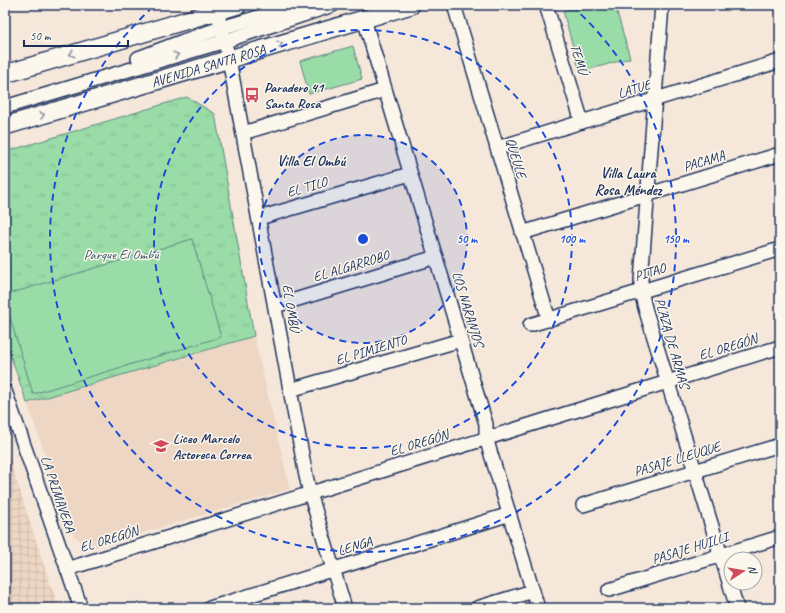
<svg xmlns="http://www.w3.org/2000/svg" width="785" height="613" viewBox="0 0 785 613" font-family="Caveat,sans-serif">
	<defs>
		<pattern id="industrial-grid" width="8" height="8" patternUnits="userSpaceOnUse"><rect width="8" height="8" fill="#eed6c4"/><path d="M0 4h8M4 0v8" fill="none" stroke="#ccb8ab"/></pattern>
		<pattern id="park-tufts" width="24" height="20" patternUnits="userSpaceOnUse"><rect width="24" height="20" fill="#9adca7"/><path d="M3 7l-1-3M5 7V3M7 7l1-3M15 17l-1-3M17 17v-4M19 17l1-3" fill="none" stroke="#84bd92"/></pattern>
	</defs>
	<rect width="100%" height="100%" fill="#f5e8da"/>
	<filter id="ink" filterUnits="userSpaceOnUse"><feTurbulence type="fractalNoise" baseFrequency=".025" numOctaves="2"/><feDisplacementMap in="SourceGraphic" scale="8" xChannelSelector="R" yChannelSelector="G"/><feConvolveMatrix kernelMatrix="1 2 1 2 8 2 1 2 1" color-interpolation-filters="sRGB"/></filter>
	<g filter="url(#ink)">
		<polygon fill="#eed6c4" points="254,336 290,489 92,548 74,536 27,403"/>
		<polygon fill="url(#industrial-grid)" points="5,445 46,572 59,608 5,608"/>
		<polygon fill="url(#park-tufts)" stroke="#5a8682" points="187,97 215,114 254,336 27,403 5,340 5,152"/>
		<g fill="#9adca7" stroke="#5a8682">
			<polygon points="587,5 615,5 630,58 580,72 563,11"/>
			<polygon points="353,46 362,79 309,94 300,61"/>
			<polygon points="192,239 221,337 33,394 5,301 5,295"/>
		</g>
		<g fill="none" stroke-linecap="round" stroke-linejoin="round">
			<g stroke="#1b2f5e" stroke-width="16">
				<g id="minor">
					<polyline points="454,5 549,320"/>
					<polyline points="546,5 582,122"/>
					<polyline points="662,5 641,280 641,291 645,308 737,608"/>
					<polyline points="217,11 229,59 306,476 310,493 345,608"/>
					<polyline points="364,19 486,424 486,438 538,608"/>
					<polyline points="138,58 183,41 221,28 299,5"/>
					<polyline points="5,107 225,41 333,5"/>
					<polyline points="243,133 385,90"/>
					<polyline points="497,148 780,61"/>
					<polyline points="259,218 410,174"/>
					<polyline points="522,233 780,154"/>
					<polyline points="275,306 436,257"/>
					<polyline points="530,325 780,249"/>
					<polyline points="290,390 461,340"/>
					<polyline points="5,391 81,608"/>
					<polyline points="583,505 780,445"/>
					<polyline points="67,569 780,347"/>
					<polyline points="609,590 780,537"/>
					<polyline points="210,608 510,514"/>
					<polyline points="477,608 533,591"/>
				</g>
			</g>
			<g stroke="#1b2f5e" stroke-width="20">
				<g id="major">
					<polyline points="5,74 238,5"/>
					<path id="s1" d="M5 126 411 5"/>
				</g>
			</g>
			<use href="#minor" stroke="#fbf7ec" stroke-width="13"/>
			<use href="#major" stroke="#fbf7ec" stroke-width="17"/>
		</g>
		<defs><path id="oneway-chevron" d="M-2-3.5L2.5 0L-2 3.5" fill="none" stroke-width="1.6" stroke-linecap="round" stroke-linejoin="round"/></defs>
		<g stroke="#8b93a5">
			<use href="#oneway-chevron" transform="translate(280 44) rotate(-17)"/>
			<use href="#oneway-chevron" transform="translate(72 54) rotate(163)"/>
			<use href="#oneway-chevron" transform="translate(176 55) rotate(-17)"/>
			<use href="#oneway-chevron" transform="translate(42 115) rotate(-17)"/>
		</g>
	</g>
	<circle cx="363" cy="239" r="104" fill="#1d4ed8" fill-opacity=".12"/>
	<g fill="none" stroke="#1d4ed8" stroke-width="2" stroke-dasharray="7 5">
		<circle cx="363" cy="239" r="104"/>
		<circle cx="363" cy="239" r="209"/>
		<path d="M572 6A313 313 0 1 1 154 6"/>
	</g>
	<defs>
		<g id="bus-bare" transform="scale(1.2)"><path d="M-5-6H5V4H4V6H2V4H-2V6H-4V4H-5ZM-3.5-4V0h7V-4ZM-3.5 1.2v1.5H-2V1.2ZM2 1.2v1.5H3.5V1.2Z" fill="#d1495b" stroke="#fbf7ec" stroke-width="2.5" paint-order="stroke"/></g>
		<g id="school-bare" transform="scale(1.2)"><path d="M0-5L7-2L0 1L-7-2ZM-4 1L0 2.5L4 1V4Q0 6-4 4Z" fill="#d1495b" stroke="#fbf7ec" stroke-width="2.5" paint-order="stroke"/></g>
	</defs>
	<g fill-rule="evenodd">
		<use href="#bus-bare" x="252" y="95"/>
		<use href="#school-bare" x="161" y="446"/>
	</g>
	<g text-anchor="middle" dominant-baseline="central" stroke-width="3" stroke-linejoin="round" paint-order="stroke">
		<g font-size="14" fill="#1b2f5e" stroke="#fbf7ec">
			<text transform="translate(579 59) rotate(73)">TEMÚ</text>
			<text stroke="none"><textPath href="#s1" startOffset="212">AVENIDA SANTA ROSA</textPath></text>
			<text transform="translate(634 89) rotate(-17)">LATUE</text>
			<text transform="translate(516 158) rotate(73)">QUEULE</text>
			<text transform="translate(704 161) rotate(-17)">PACAMA</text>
			<text transform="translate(307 187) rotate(-16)">EL TILO</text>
			<text transform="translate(351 266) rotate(-17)">EL ALGARROBO</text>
			<text transform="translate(650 272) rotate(-17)">PITAO</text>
			<text transform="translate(291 308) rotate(80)">EL OMBÚ</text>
			<text transform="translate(468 309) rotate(73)">LOS NARANJOS</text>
			<text transform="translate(672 343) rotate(74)">PLAZA DE ARMAS</text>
			<text transform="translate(728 347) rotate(-17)">EL OREGÓN</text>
			<text transform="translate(371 350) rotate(-17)">EL PIMIENTO</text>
			<text transform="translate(419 443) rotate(-17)">EL OREGÓN</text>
			<text transform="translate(677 459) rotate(-17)">PASAJE LLEUQUE</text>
			<text transform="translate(58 494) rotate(71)">LA PRIMAVERA</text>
			<text transform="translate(109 539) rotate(-17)">EL OREGÓN</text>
			<text transform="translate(355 546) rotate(-17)">LENGA</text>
			<text transform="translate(690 548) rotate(-17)">PASAJE HUILLI</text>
		</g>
		<g font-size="14" font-weight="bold" fill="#1b2f5e" stroke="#fbf7ec" text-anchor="start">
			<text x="264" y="87">Paradero 41<tspan x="264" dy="16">Santa Rosa</tspan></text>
			<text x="173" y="438">Liceo Marcelo<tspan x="173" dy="16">Astoreca Correa</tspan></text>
		</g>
		<g font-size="14" fill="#3b5a70" stroke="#fbf7ec">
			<text x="121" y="254">Parque El Ombú</text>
		</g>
		<g font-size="15" font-weight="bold" fill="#1b2f5e" stroke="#fbf7ec">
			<text x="311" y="161">Villa El Ombú</text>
			<text x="628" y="173">Villa Laura<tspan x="628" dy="17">Rosa Méndez</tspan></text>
		</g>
	</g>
	<circle cx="363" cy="239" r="6" fill="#1d4ed8" stroke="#fbf7ec" stroke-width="2"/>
	<g font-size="12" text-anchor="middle" font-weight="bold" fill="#1d4ed8" stroke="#fbf7ec" stroke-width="3" stroke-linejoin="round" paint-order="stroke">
		<text x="467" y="243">50 m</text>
		<text x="572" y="243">100 m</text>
		<text x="676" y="243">150 m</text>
	</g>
	<rect width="785" height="613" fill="none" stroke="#fbf7ec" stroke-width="20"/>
	<rect x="10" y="10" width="765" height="593" fill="none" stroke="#1b2f5e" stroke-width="1.5" filter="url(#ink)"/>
	<g transform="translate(743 571) rotate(78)"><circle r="19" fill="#fbf7ec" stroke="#a1a7b3"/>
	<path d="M0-3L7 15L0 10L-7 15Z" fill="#d1495b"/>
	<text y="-6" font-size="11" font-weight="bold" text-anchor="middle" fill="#1b2f5e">N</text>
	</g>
	<path d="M24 40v6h104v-6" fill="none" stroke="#1b2f5e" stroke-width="2"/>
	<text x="30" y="40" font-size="12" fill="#1b2f5e" stroke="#fbf7ec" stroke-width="3" paint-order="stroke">50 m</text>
</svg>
